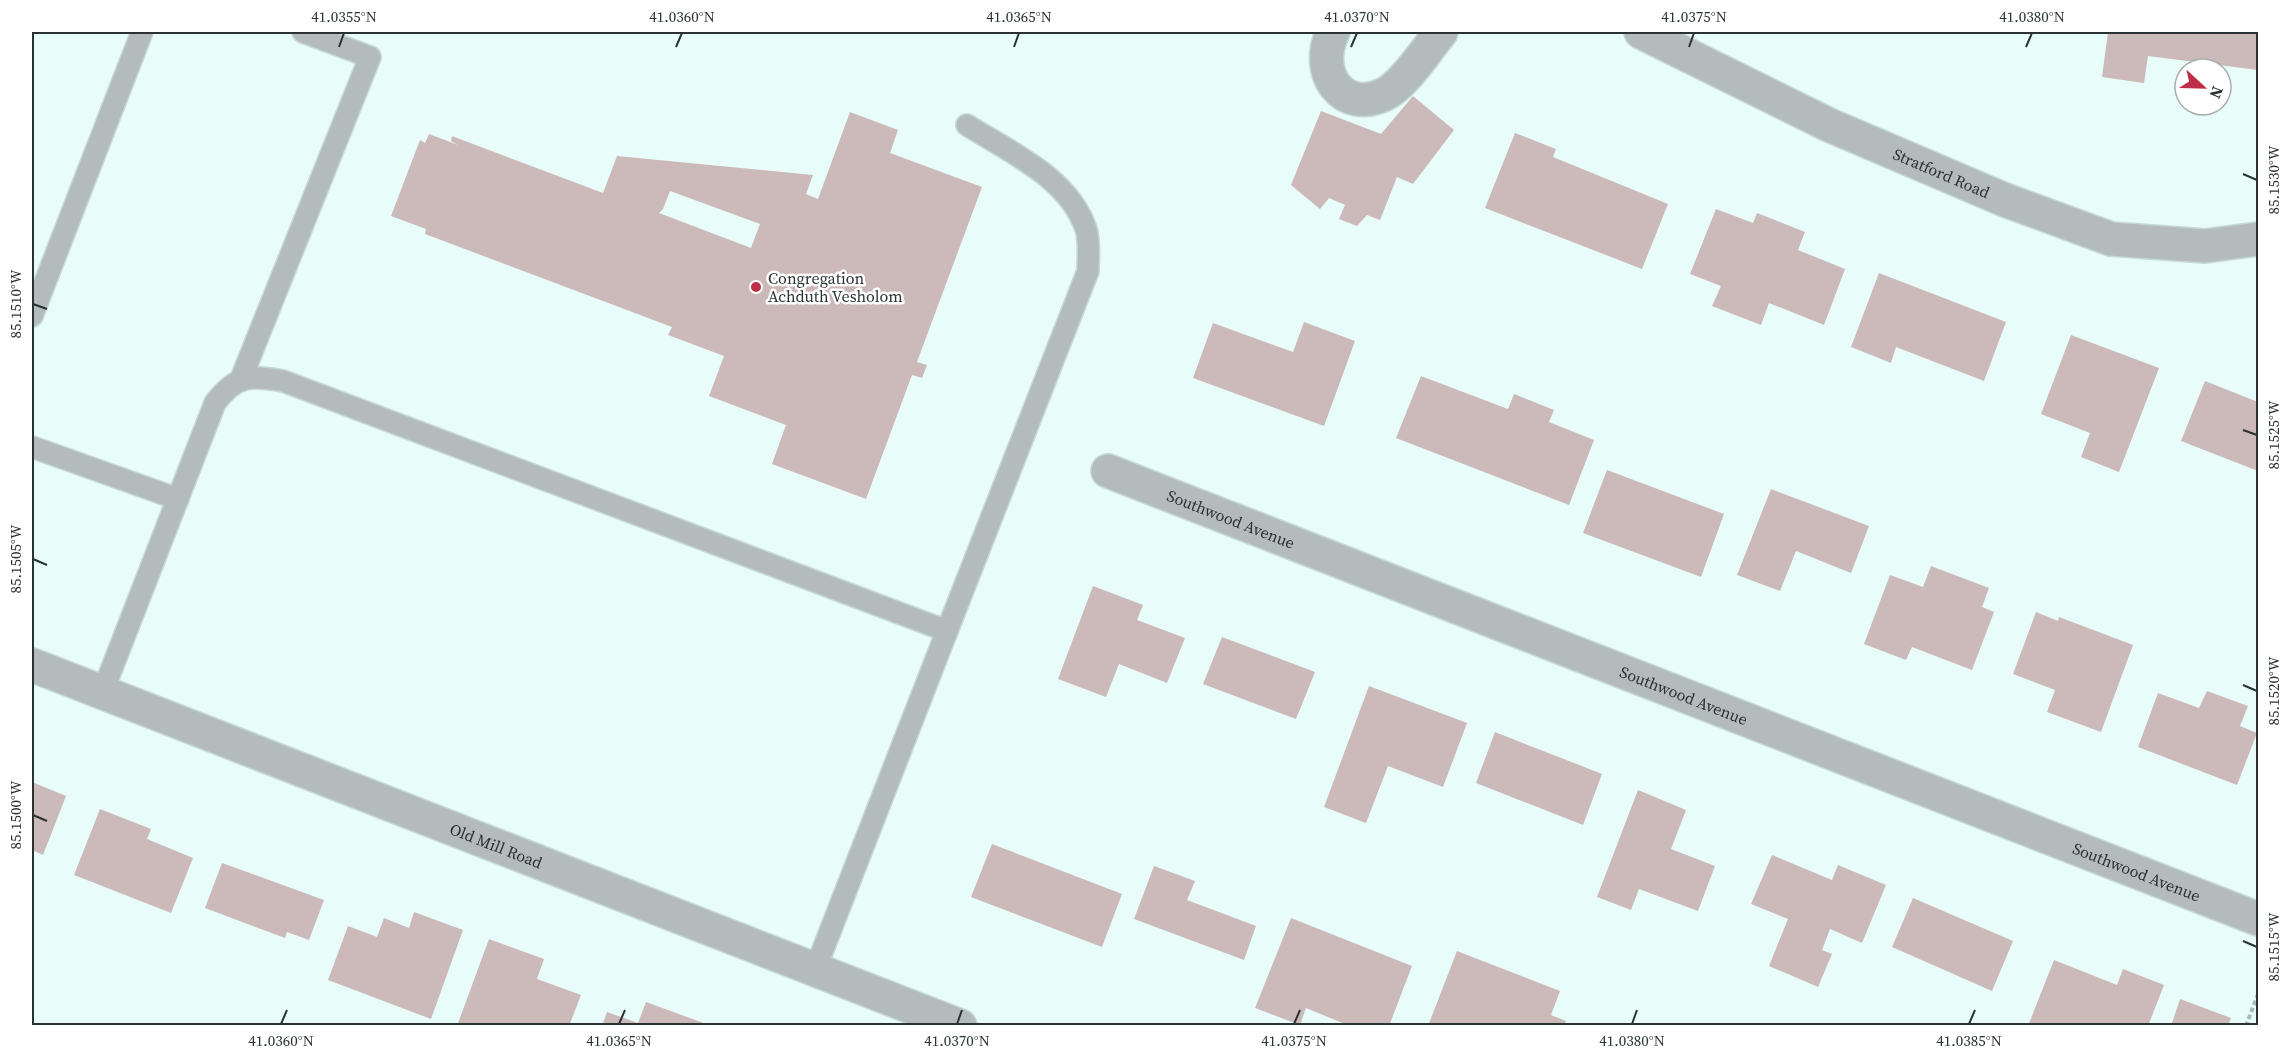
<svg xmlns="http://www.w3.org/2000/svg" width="2290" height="1057" viewBox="0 0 2290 1057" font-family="'Source Serif 4',serif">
	<rect width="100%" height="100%" fill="#e8fdf9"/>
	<g fill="#ccb9b9" fill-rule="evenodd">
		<polygon points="2108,32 2258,32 2258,70 2148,56 2144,83 2102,77"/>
		<polygon points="1413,96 1454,130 1413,184 1397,177 1380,220 1367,215 1357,226 1339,219 1345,205 1329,198 1320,209 1291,185 1321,111 1381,134"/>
		<path d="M850 112 898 130 890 153 982 187 917 362 927 365 922 378 912 375 866 499 772 464 786 425 709 396 724 356 668 335 672 327 425 234 426 229 391 216 420 140 425 143 429 134 458 145 451 141 452 136 603 193 617 156 813 175 806 194 818 199ZM670 191 760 224 751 248 659 213 663 209Z"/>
		<polygon points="1515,133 1556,149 1553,157 1668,204 1642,269 1485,208"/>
		<polygon points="1716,209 1753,223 1757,213 1805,232 1798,250 1845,269 1824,325 1769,303 1761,325 1712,306 1721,286 1690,274"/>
		<polygon points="1879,273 2006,322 1984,381 1896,347 1891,363 1851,347"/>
		<polygon points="1304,322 1355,341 1324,426 1193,378 1213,323 1293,352"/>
		<polygon points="2071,335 2159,368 2119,472 2081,457 2090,433 2041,414"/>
		<polygon points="1421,376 1508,409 1514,394 1554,410 1549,422 1594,440 1569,505 1396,438"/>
		<polygon points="2205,381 2258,402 2258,471 2181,441"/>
		<polygon points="1607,470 1724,514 1701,577 1583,533"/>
		<polygon points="1771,489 1869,526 1851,573 1796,551 1780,591 1737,575"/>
		<polygon points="1931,566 1989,588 1982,607 1994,612 1972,670 1912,647 1906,660 1864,644 1890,575 1923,587"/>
		<polygon points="1093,586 1143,605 1137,620 1185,638 1167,683 1119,664 1106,697 1058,679"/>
		<polygon points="2036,612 2058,621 2059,617 2133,645 2101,732 2047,712 2055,690 2013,674"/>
		<polygon points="1222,637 1315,672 1296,719 1203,684"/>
		<polygon points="1369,686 1467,723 1443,787 1388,766 1366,823 1324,807"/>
		<polygon points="2207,691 2248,706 2240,726 2257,733 2237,785 2138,747 2158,693 2199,708"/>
		<polygon points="1495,732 1602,774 1583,825 1476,783"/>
		<polygon points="32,782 66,796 43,855 32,850"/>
		<polygon points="1638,790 1686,810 1671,849 1715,866 1698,911 1639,889 1631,910 1597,897"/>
		<polygon points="100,809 151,829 147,839 193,858 171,913 74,875"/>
		<polygon points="992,844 1122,894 1102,947 971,897"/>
		<polygon points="1772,855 1832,880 1838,865 1886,885 1862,943 1830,929 1822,950 1832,954 1818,987 1769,966 1788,919 1751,904"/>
		<polygon points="222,863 324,900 309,940 287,932 285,938 205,908"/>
		<polygon points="1154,866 1195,881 1187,900 1256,926 1244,960 1134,919"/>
		<polygon points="1913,898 2013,941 1992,991 1892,947"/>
		<polygon points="414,912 463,930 431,1019 328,980 348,926 377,937 384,918 409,928"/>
		<polygon points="1291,918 1412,966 1389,1026 1350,1026 1306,1008 1300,1025 1255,1008"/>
		<polygon points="489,939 544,959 537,979 581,995 569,1026 457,1026"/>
		<polygon points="1457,951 1560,991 1551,1015 1566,1021 1564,1026 1428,1026"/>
		<polygon points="2054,960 2117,985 2123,969 2164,985 2148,1026 2028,1026"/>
		<polygon points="2180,999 2231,1018 2228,1026 2171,1026"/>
		<polygon points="646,1002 709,1025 709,1026 602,1026 607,1012 638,1023"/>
	</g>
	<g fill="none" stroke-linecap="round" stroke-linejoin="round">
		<g stroke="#c6d9d5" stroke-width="24">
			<g id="service">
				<polyline points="32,316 142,32"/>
				<polyline points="241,379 370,57 303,32"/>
				<polyline points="32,447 178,499"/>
				<path d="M947 631 1088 271C1088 258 1090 241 1086 229 1068 177 1011 153 967 125"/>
				<path d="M103 691 215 403C236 375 250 375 283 381L947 631 815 970"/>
			</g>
		</g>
		<g stroke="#c6d9d5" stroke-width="36">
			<g id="minor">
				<path d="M1333 32C1313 72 1342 115 1385 94 1404 85 1427 49 1441 32"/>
				<path id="s1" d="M1641 32 1829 125 2005 200 2111 239 2205 246 2258 239"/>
				<path id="s2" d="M1108 471 2258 919"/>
				<path id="s3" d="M32 665 960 1026"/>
			</g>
		</g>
		<polyline stroke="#a8b9b6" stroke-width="4" stroke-dasharray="4.5 3" stroke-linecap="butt" points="2246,1026 2258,994"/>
		<use href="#service" stroke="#b4bcbb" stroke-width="21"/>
		<use href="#minor" stroke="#b4bcbb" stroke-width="33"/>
	</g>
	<path fill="none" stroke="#2b3332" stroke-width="2" d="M339 47 344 33M676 47 682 33M1014 47 1019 33M1351 47 1357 33M1689 47 1694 33M2026 47 2032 33M2243 174 2257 180M33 304 47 309M2243 430 2257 435M33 559 47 565M2243 685 2257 691M33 815 47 821M2243 941 2257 947M281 1024 287 1010M619 1024 625 1010M957 1024 962 1010M1294 1024 1300 1010M1632 1024 1637 1010M1969 1024 1975 1010"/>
	<circle fill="#bf2e48" stroke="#fff" stroke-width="2" cx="756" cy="287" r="6"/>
	<g text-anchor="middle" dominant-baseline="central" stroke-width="5" stroke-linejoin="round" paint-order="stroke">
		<g font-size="16" fill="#2b3332" stroke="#fff">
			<text stroke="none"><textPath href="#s1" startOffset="332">Stratford Road</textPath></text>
			<text stroke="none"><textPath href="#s2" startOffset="132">Southwood Avenue</textPath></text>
			<text stroke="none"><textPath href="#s2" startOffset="618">Southwood Avenue</textPath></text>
			<text stroke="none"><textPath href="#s3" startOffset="498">Old Mill Road</textPath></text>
			<text stroke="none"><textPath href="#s2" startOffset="1104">Southwood Avenue</textPath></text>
		</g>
		<g font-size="16" fill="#2b3332" stroke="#fff" text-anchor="start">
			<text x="768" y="278">Congregation<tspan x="768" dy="18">Achduth Vesholom</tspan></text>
		</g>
	</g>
	<rect width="2290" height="1057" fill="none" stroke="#ffffff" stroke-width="66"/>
	<g transform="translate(2203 87) rotate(112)"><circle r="28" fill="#ffffff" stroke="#aaadad" stroke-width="1.5"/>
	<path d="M0-4.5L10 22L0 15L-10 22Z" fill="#bf2e48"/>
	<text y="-9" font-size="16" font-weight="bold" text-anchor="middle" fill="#2b3332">N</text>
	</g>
	<rect x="33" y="33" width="2224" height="991" fill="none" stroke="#2b3332" stroke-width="2"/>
	<g font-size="15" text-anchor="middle" fill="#2b3332">
		<text x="344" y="22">41.0355°N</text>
		<text x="682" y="22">41.0360°N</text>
		<text x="1019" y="22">41.0365°N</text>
		<text x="1357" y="22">41.0370°N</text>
		<text x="1694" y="22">41.0375°N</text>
		<text x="2032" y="22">41.0380°N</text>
		<text transform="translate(2274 180) rotate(-90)" y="5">85.1530°W</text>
		<text transform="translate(16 304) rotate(-90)" y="5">85.1510°W</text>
		<text transform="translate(2274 435) rotate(-90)" y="5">85.1525°W</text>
		<text transform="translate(16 559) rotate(-90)" y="5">85.1505°W</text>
		<text transform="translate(2274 691) rotate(-90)" y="5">85.1520°W</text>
		<text transform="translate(16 815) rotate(-90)" y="5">85.1500°W</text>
		<text transform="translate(2274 947) rotate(-90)" y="5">85.1515°W</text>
		<text x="281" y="1046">41.0360°N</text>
		<text x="619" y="1046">41.0365°N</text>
		<text x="957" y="1046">41.0370°N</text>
		<text x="1294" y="1046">41.0375°N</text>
		<text x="1632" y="1046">41.0380°N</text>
		<text x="1969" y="1046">41.0385°N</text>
	</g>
</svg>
